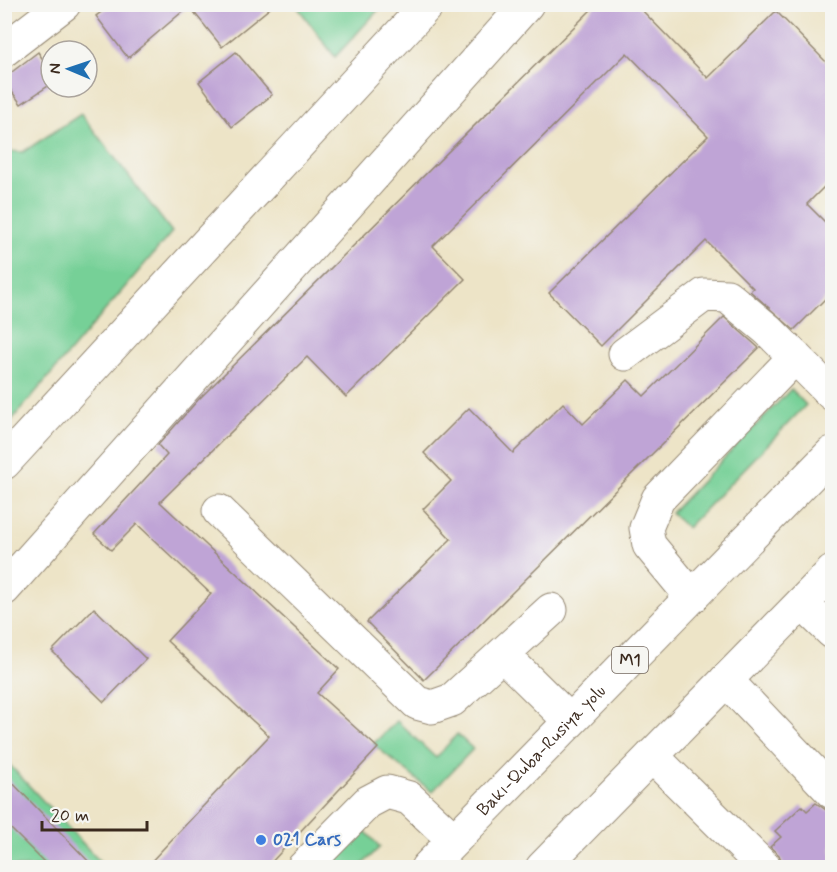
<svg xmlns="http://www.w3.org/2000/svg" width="837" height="872" viewBox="0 0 837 872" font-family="Mynerve,sans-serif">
	<rect width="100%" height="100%" fill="#f6f6f2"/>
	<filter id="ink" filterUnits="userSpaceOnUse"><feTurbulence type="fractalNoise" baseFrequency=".0167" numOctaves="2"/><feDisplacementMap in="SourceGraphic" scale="12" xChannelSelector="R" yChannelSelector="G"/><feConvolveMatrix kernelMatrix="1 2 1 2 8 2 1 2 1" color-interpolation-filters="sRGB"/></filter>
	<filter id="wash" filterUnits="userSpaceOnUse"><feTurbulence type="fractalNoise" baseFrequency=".008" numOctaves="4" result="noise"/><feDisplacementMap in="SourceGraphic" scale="24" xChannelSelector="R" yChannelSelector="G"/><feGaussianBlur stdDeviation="1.35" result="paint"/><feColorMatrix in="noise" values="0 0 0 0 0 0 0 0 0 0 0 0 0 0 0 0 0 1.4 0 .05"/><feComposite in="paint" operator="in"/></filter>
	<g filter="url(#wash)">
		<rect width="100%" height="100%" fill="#ede4c7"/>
		<g fill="#76d097" stroke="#587d5a" stroke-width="1.5">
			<polygon points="296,5 383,5 335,57"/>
			<polygon points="81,114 172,232 5,428 5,151 23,152"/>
			<polygon points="791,389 806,405 687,528 671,513"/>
			<polygon points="397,721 436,758 457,734 473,749 432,792 373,744"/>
			<polygon points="5,760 105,867 5,867"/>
			<polygon points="365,831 380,847 360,867 328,867"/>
		</g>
		<g id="blocks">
			<g fill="#bfa4d6">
				<polygon points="112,4 275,4 222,47 189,6 128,58 96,16"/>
				<polygon points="597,4 636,4 708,78 776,11 832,68 832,179 807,204 832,229 832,292 794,330 750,291 753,288 706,241 601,346 549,293 708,136 627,53 433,246 465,279 346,397 307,357 160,502 339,669 317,693 378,748 267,867 146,867 269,736 167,641 211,594 137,524 111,550 94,534 167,455 158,445 198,400"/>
				<polygon points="38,52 51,72 51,84 21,104 4,81 4,78"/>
				<polygon points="236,52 272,95 232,127 199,82"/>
				<polygon points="724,317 759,348 424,680 367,622 451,539 423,509 451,481 424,453 469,408 513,453 563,403 583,424 628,380 644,396"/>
				<polygon points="94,608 146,659 104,702 52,651"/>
				<polygon points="4,774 94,867 49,867 4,822"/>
				<polygon points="816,803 826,810 832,810 832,867 784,867 779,855 770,847 781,837 775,831 802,806 807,811"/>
			</g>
		</g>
	</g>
	<g filter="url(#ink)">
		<use href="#blocks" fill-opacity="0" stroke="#948772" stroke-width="1.5"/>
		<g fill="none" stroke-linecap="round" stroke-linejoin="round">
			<g stroke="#948772" stroke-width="35">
				<g id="minor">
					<polyline points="4,50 64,4"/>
					<polyline points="625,354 704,295 727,296 768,330 832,394"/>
					<polyline points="4,463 428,4"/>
					<polyline points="219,511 417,703 432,707 452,700 551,610"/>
					<polyline points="4,589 527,4"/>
					<polyline points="692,597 649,545 646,528 658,499 795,357"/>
					<polyline points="802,603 832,632"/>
					<polyline points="503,655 570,721"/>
					<polyline points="726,680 832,792"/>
					<polyline points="652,756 765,868"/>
					<polyline points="303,868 368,802 387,792 409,798 454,840"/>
				</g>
			</g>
			<g stroke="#948772" stroke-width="35">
				<g id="highway">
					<path id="s1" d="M427 868 832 453"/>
					<polyline points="542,868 832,572"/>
				</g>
			</g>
			<use href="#minor" stroke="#fff" stroke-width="33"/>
			<use href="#highway" stroke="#fff" stroke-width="33"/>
		</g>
	</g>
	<circle fill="#3f7fe0" stroke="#f6f6f2" stroke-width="2" cx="261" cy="840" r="6"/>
	<g text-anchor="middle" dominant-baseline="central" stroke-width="4.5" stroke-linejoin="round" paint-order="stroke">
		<rect fill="#f6f6f2" stroke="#73675e" stroke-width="1.5" x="612" y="647" width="36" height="26" rx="4.5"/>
		<g font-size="16" font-weight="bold" fill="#3b2a1e">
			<text x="630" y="660">M1</text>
		</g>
		<g font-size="18" fill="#3b2a1e" stroke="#f6f6f2">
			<text stroke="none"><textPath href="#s1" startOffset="164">Bakı-Quba-Rusiya yolu</textPath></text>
		</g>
		<g font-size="18" font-weight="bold" fill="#366cbe" stroke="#f6f6f2" text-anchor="start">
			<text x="273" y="840">021 Cars</text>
		</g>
	</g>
	<rect width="837" height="872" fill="none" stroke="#f6f6f2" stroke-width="24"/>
	<g transform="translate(69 69) rotate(272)"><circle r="28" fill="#f6f6f2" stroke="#aba49d" stroke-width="1.5"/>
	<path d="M0-4.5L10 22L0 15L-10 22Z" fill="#1f6fb2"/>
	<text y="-9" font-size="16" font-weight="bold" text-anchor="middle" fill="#3b2a1e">N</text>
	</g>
	<path d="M42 821v9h105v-9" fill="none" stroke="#3b2a1e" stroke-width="3"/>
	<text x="51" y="821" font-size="18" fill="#3b2a1e" stroke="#f6f6f2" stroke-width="4.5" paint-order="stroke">20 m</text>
</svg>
